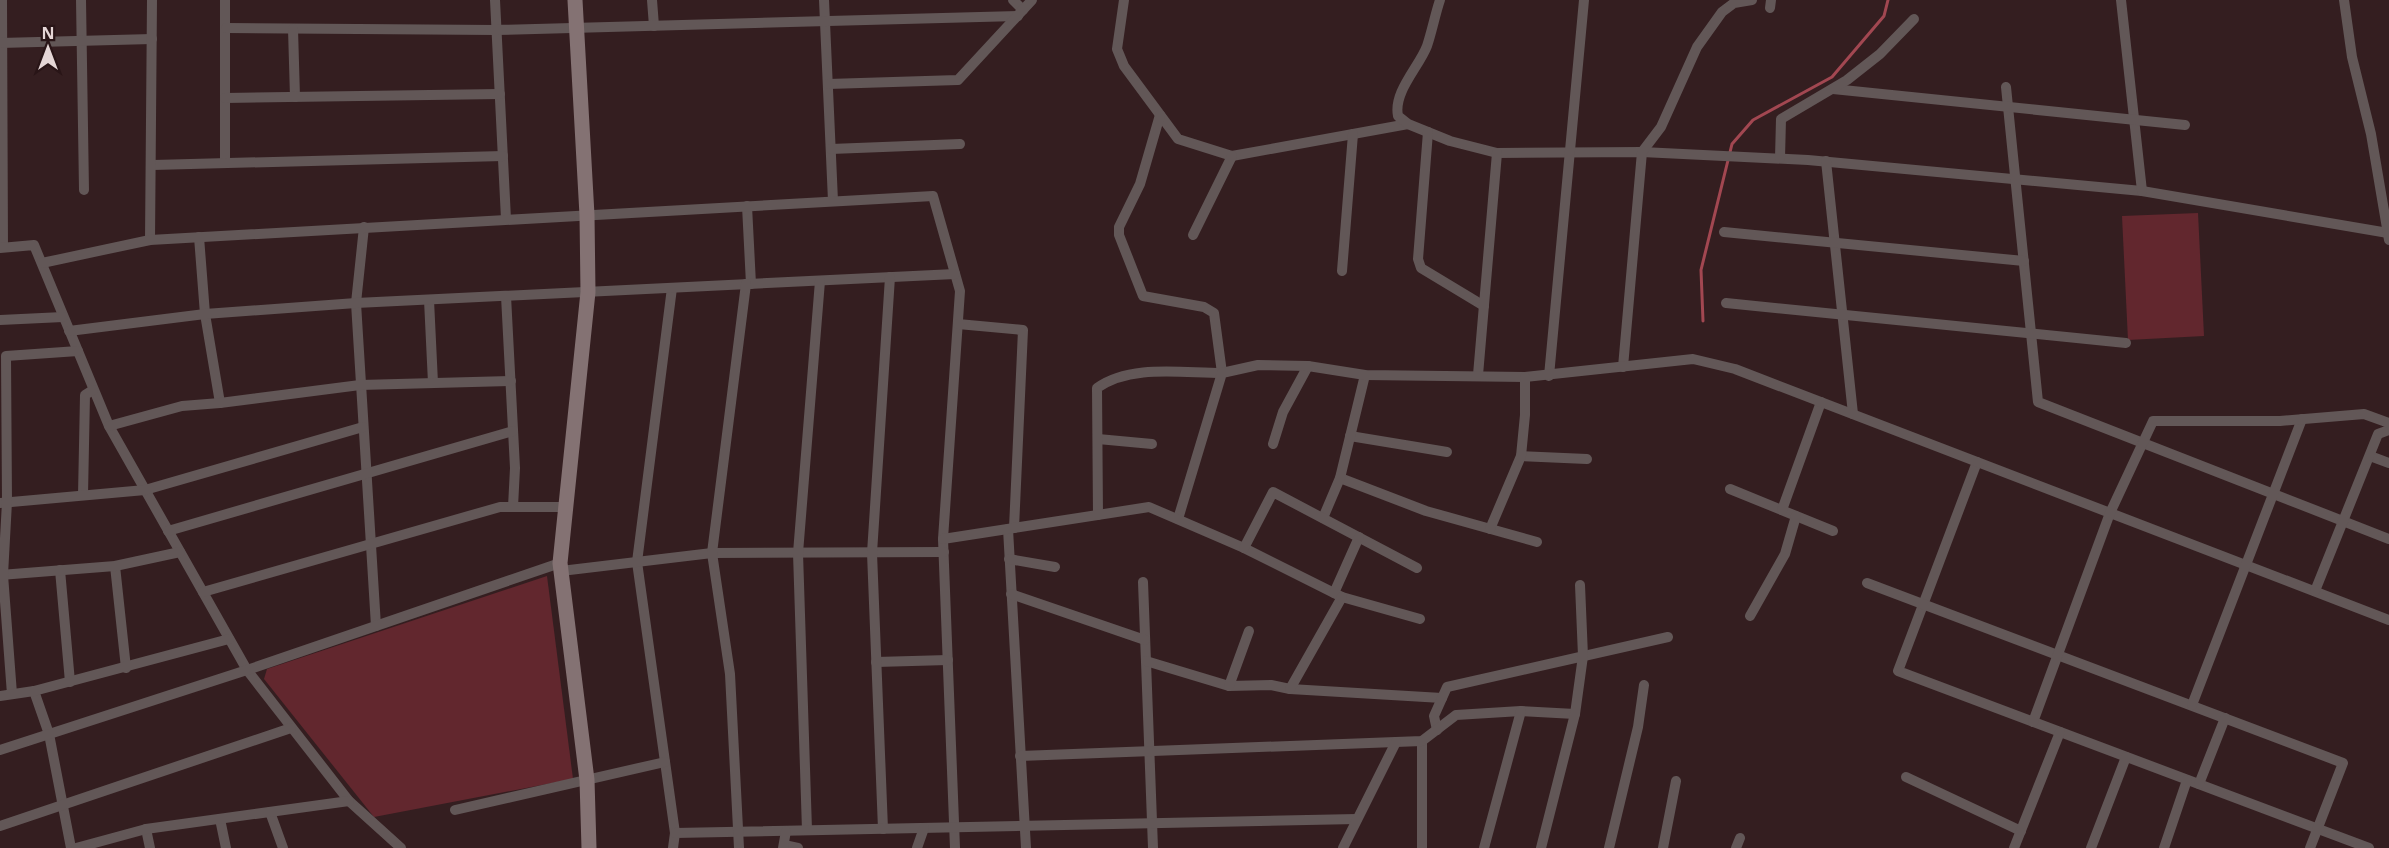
<svg xmlns="http://www.w3.org/2000/svg" width="2389" height="848" viewBox="0 0 2389 848" font-family="'Noto Sans',sans-serif">
	<rect width="100%" height="100%" fill="#341e20"/>
	<g fill="#62272e">
		<polygon points="2198,213 2204,336 2128,340 2122,216"/>
		<polygon points="547,576 573,779 374,817 264,679 267,669"/>
	</g>
	<g fill="none" stroke-linecap="round" stroke-linejoin="round">
		<polyline stroke="#a24751" stroke-width="3" points="1703,321 1701,270 1732,144 1753,120 1832,77 1884,16 1888,0"/>
		<g stroke="#625757" stroke-width="10">
			<polyline points="2,0 3,247"/>
			<polyline points="81,0 84,190"/>
			<polyline points="225,0 225,163"/>
			<polyline points="495,0 506,219"/>
			<polyline points="652,0 654,26"/>
			<polyline points="824,0 833,201"/>
			<polyline points="1013,0 1023,10"/>
			<polyline points="1124,0 1117,49 1124,66 1178,139 1232,156 1408,124"/>
			<path d="M1440 0C1435 15 1432 31 1427 46 1419 67 1393 92 1398 116L1408 124 1450 141 1497 153 1642 152 1808 160 2142 191 2388 233"/>
			<polyline points="2121,0 2142,191"/>
			<polyline points="2344,0 2352,57 2371,134 2389,240"/>
			<polyline points="1770,8 1771,0"/>
			<polyline points="226,28 496,30 1018,16"/>
			<polyline points="293,29 295,97"/>
			<polyline points="0,43 152,39"/>
			<polyline points="828,84 958,80 1032,0"/>
			<polyline points="2006,87 2038,402 2389,539"/>
			<polyline points="1833,89 2185,125"/>
			<polyline points="225,98 500,94"/>
			<polyline points="1428,132 1418,259 1421,268 1484,306"/>
			<polyline points="831,149 960,144"/>
			<polyline points="1780,158 1781,119 1847,80 1880,54 1914,19"/>
			<polyline points="1826,161 1853,414"/>
			<polyline points="153,165 503,156"/>
			<polyline points="747,206 751,284"/>
			<polyline points="364,227 356,303 376,626"/>
			<polyline points="1724,232 2024,261"/>
			<polyline points="1193,235 1232,156"/>
			<polyline points="199,237 205,314 220,403"/>
			<polyline points="150,240 152,0"/>
			<polyline points="0,248 34,245 109,426 247,670 349,801 401,848"/>
			<polyline points="42,263 150,240 933,196 960,291 943,539 955,848"/>
			<polyline points="1342,271 1353,134"/>
			<polyline points="672,288 637,562 675,833 673,848"/>
			<polyline points="506,296 515,468 513,507"/>
			<polyline points="429,300 433,383"/>
			<polyline points="1726,303 2126,343"/>
			<polyline points="0,320 63,317"/>
			<polyline points="958,324 1023,330 1014,528"/>
			<polyline points="69,331 205,314 356,303 955,274"/>
			<polyline points="1623,367 1642,152 1661,127 1697,47 1722,12 1734,3 1752,0"/>
			<polyline points="1478,375 1497,153"/>
			<polyline points="1549,376 1584,0"/>
			<polyline points="109,426 182,406 220,403 360,385 511,381"/>
			<polyline points="1350,436 1447,452"/>
			<polyline points="1098,439 1152,444"/>
			<polyline points="1273,444 1283,412 1308,366"/>
			<polyline points="1521,456 1587,459"/>
			<polyline points="2370,456 2389,463"/>
			<polyline points="1977,462 1898,671 2369,848"/>
			<polyline points="1340,478 1426,511 1537,542"/>
			<polyline points="1730,489 1833,531"/>
			<polyline points="83,495 85,395 93,390"/>
			<polyline points="0,503 145,490 363,427"/>
			<polyline points="1782,510 1821,402"/>
			<path d="M1098 515 1097 388C1130 364 1182 373 1222 373L1214 313 1204 307 1143 296 1119 235V227L1140 184 1160 115"/>
			<polyline points="1323,518 1340,478 1365,375"/>
			<polyline points="1178,519 1222,373 1258,365 1308,366 1365,375 1525,377 1693,359 1735,369 2389,620"/>
			<polyline points="1008,529 1026,848"/>
			<polyline points="1490,529 1521,456 1525,415 1525,377"/>
			<polyline points="168,531 513,431"/>
			<polyline points="943,539 1149,507 1244,548 1342,597 1420,619"/>
			<polyline points="1244,548 1273,492 1417,568"/>
			<polyline points="1009,559 1055,567"/>
			<polyline points="115,566 126,668"/>
			<polyline points="60,570 70,682"/>
			<polyline points="561,571 712,553 944,552"/>
			<polyline points="0,575 115,566 180,552"/>
			<polyline points="1143,582 1153,848"/>
			<polyline points="1867,583 2343,763 2310,848"/>
			<polyline points="2315,591 2378,434 2389,430"/>
			<polyline points="203,592 500,507 566,507"/>
			<polyline points="1334,593 1359,537"/>
			<polyline points="1011,594 1145,640"/>
			<polyline points="1750,616 1785,554 1796,516"/>
			<polyline points="1146,661 1229,686 1271,685 1290,689 1442,698"/>
			<polyline points="876,662 948,660"/>
			<polyline points="1229,686 1249,631"/>
			<polyline points="1290,689 1342,597"/>
			<polyline points="34,691 49,734 71,848"/>
			<polyline points="12,694 3,575 7,502 6,356 78,351"/>
			<polyline points="0,696 34,691 229,639"/>
			<polyline points="2192,705 2302,419"/>
			<polyline points="2033,722 2110,513 2153,421 2280,421 2364,414 2389,423"/>
			<polyline points="1437,730 1434,716 1447,687 1668,637"/>
			<polyline points="1422,741 1422,848"/>
			<polyline points="0,750 247,670 560,563"/>
			<polyline points="1020,756 1422,741 1456,715 1521,711 1575,714"/>
			<polyline points="1906,777 2021,831"/>
			<polyline points="2199,784 2225,718"/>
			<polyline points="455,810 665,762"/>
			<polyline points="270,812 283,848"/>
			<polyline points="220,819 226,848"/>
			<polyline points="0,826 291,728"/>
			<polyline points="146,829 150,848"/>
			<polyline points="883,829 872,553 890,277"/>
			<polyline points="807,830 798,553 820,281"/>
			<polyline points="675,833 1357,819"/>
			<polyline points="784,845 798,848"/>
			<polyline points="76,848 146,829 349,801"/>
			<polyline points="739,848 730,674 712,553 746,284"/>
			<polyline points="783,848 786,831"/>
			<polyline points="917,848 924,828"/>
			<polyline points="1343,848 1396,742"/>
			<polyline points="1484,848 1521,711"/>
			<polyline points="1541,848 1575,714 1583,656 1580,585"/>
			<polyline points="1609,848 1638,727 1644,685"/>
			<polyline points="1663,848 1676,781"/>
			<polyline points="1736,848 1740,838"/>
			<polyline points="2014,848 2060,732"/>
			<polyline points="2091,848 2126,757"/>
			<polyline points="2164,848 2187,780"/>
		</g>
		<polyline stroke="#847273" stroke-width="15" points="575,0 587,215 588,292 560,563 587,780 589,848"/>
	</g>
	<g transform="translate(48 48)" stroke="#291517" stroke-width="4.5" paint-order="stroke">
	<path d="M0-4.5L10 22L0 15L-10 22Z" fill="#e5d6d6"/>
	<text y="-9" font-size="16" font-weight="bold" text-anchor="middle" fill="#e5d6d6">N</text>
	</g>
</svg>
